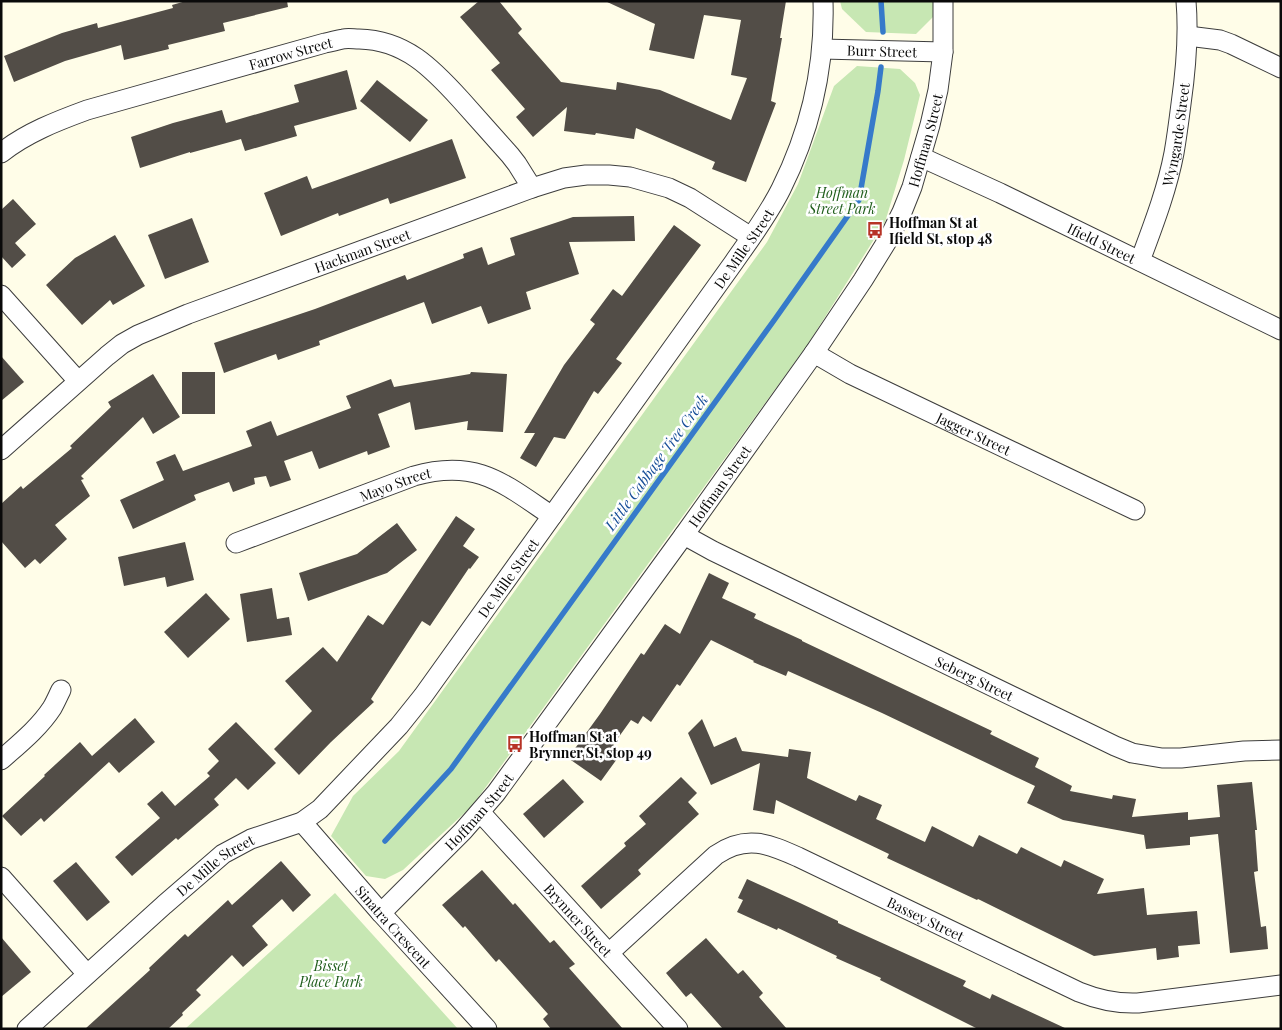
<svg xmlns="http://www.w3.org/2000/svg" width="1282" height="1030" viewBox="0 0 1282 1030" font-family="'Playfair Display',serif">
	<rect width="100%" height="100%" fill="#fffde8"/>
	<g fill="#c7e7b3">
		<polygon points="840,1 934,1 934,16 916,34 866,32 842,9"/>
		<polygon points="857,66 900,69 915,83 920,95 904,160 885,222 808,344 472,806 403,870 385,879 366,876 331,836 353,796 399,751 767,242 798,184 834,86"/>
		<polygon points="335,893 458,1029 185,1029"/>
	</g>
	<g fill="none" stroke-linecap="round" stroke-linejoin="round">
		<g stroke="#367aca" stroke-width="5.5">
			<polyline points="881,1 883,32"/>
			<polyline points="385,841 451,769 775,319 859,200 878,91 881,67"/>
		</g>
	</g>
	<g fill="#524d47">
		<polygon points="186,1 287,1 288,7 223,23 225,31 168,45 169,49 124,60 121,45 65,61 14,82 4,56 62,33 97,23 98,28 173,8 172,5"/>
		<polygon points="479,1 499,1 522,29 518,33 561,82 616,90 617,82 660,90 731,120 747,78 731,75 741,20 704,15 694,59 649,50 655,24 605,1 786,1 780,38 782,38 771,101 776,103 746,182 712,169 715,162 636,128 634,139 596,133 595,135 564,131 567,107 533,137 516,117 525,109 491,70 500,63 460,17"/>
		<polygon points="347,70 357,109 294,126 297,136 245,151 241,139 190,153 190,152 140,168 131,137 173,123 222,110 226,123 299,102 294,85"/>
		<polygon points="377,80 428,120 410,142 360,101"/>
		<polygon points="452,139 466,178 390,204 388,198 339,216 338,213 281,236 264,193 307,176 312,189"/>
		<polygon points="13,199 36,224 15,243 26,255 12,268 1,256 1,210"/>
		<polygon points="634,216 635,241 569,242 579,274 526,292 531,309 488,324 481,306 432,324 424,302 319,341 320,345 278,360 276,354 224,373 214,343 315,309 405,275 407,280 464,258 463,254 482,247 488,265 515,255 510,238 573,217"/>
		<polygon points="192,218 209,262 165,279 148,235"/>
		<polygon points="674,225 701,245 616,359 622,363 598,394 594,391 565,439 554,437 536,467 520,458 535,433 524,433 564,365 595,324 590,320 613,289 622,296"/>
		<polygon points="115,235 145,286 113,305 110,300 82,325 46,285 75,258"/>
		<polygon points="1,356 24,382 1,401"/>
		<rect x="182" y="372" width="33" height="42"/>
		<polygon points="471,372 507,374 503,432 467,430 468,421 415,430 410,402 378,414 390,447 368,455 367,451 319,469 312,451 284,461 291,480 270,487 266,476 254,478 255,484 233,492 229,482 194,495 196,500 133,529 120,500 164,480 156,462 175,454 183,471 252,446 246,431 271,421 277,436 351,408 346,396 391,379 394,387 470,374"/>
		<polygon points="153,374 180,417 153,434 143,417 81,476 84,479 81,480 90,496 55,525 67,539 40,564 35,559 25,568 1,541 1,504 21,486 23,489 72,448 70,446 111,407 108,402"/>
		<polygon points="456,516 475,529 463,546 479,557 470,569 469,568 430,626 422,621 371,699 374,702 331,742 299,775 274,749 312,711 285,681 323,647 337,662 368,615 383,625"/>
		<polygon points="397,523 417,550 387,573 308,601 299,573 357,554"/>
		<polygon points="185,542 194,580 167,587 165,577 124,586 118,557"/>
		<polygon points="709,573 729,583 722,598 756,614 754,618 802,640 802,641 992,731 990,734 1039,758 1035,767 1072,786 1070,791 1112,799 1113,795 1136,799 1132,817 1188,812 1188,820 1220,817 1217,785 1252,782 1257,830 1255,830 1258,871 1254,872 1261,927 1266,926 1268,949 1230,953 1218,834 1190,837 1190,845 1146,849 1144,835 1063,820 1027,803 1035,786 882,713 788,671 786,676 753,662 754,661 711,640 680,686 677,684 651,722 643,716 638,724 631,720 613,745 622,752 601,781 568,758 600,714 641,653 644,655 665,624 680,634"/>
		<polygon points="272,588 277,619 289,617 292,635 247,642 240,594"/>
		<polygon points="206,593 230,619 188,658 164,632"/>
		<polygon points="135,718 155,742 119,773 109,762 44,822 41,818 21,836 2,816 45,776 44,775 80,742 92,756"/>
		<polygon points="702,719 714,747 736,737 742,751 788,757 789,749 811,752 807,778 856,801 859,795 882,805 876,819 925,842 932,826 973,847 979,835 1017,854 1021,847 1061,867 1064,860 1104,879 1097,894 1144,888 1147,915 1197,911 1200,944 1178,946 1179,957 1157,960 1156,948 1094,956 978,899 977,900 887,858 889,854 776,800 774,814 753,810 760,763 711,785 688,733"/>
		<polygon points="236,722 276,763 248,790 236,778 214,799 219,805 178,840 176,838 132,876 115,857 160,818 147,804 162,791 175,806 210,776 207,773 219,761 208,749"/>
		<polygon points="681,777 697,793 688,802 699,814 638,870 641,874 601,909 581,886 626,846 624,843 646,824 639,816"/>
		<polygon points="563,779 584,802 544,838 523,814"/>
		<polygon points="281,861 311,895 293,912 282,899 252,926 268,945 243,967 232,955 196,990 201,995 182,1013 183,1015 168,1029 85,1029 150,970 149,968 185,934 188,937 228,900 232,905"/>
		<polygon points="76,862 110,902 87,921 53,881"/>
		<polygon points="482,870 513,905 515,903 550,943 554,940 575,964 569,968 623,1029 551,1029 543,1019 548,1014 499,959 496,962 465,926 463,928 442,905"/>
		<polygon points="747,879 800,903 838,921 838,923 966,981 963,986 990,999 992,994 1067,1029 978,1029 880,980 881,978 836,958 837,956 778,928 777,930 737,912 743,900 738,898"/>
		<polygon points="1,937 31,972 1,997"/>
		<polygon points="706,938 738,974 743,970 763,993 759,997 787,1029 723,1029 691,993 686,997 666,973"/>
	</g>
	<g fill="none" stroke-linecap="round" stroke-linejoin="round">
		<g stroke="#3d3d3d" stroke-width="21">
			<g id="street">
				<polyline points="1188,36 1220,40 1231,44 1281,68"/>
				<path id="s1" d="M822 49 943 52"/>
				<path id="s2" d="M1 153C26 133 57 121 87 110L325 43C331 42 337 40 343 39 348 38 354 39 359 39 405 40 432 68 461 100 477 118 494 137 510 155L517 164 532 188"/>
				<path id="s3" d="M921 157 1000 193 1281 330"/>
				<path id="s4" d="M1140 261C1153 226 1167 190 1174 153 1177 136 1179 120 1181 104 1186 69 1189 36 1186 1"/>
				<polyline points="1,295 78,381"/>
				<path id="s5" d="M814 353 850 374 1135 510"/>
				<path id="s6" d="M1 450 107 356 122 344 138 335 188 314 532 188 564 178 586 175H609L630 177 669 188 690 198 751 237"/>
				<path id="s7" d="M684 535 713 551 1115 746 1132 753 1162 758H1181L1244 751 1281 750"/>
				<path id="s8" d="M236 543 414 476C476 458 503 483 552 516"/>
				<path d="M1 760C19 744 39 728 52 708 55 703 58 696 61 690"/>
				<path id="s9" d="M480 812 678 1029"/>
				<path id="s10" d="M302 822 381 913 487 1029"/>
				<polyline points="1,877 87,974"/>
				<path id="s11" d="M381 913 463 831 496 793 684 535 814 353 863 280 889 238 902 212 912 187 930 125 938 90 943 52V1"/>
				<path id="s12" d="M609 953 716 855C746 834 769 844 798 857L1079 992C1099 1000 1116 1004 1138 1003L1281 985"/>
				<path id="s13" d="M27 1029 164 905 223 854 251 839 302 822 320 809 399 726 423 696 734 262C750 239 768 215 781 189 810 131 825 66 823 1"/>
			</g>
		</g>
		<use href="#street" stroke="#fff" stroke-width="19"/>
	</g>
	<defs>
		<g id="bus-bare" transform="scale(1.35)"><path d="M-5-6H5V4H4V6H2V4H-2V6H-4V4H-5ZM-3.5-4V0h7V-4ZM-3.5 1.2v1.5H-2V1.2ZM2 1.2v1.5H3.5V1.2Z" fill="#b73326" stroke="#fff" stroke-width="2.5" paint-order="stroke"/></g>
	</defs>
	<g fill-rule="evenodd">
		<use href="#bus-bare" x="875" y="230"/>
		<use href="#bus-bare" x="515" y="744"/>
	</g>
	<g text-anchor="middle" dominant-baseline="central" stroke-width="5" stroke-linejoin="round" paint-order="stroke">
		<g font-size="14" fill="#0a0a0a" stroke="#fff">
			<text stroke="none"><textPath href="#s1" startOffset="60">Burr Street</textPath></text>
			<text stroke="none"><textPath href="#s2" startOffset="308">Farrow Street</textPath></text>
			<text stroke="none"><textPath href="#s4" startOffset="132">Wyngarde Street</textPath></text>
			<text stroke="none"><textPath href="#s11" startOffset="951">Hoffman Street</textPath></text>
			<text stroke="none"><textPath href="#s3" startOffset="200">Ifield Street</textPath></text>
			<text stroke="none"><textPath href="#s13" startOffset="1074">De Mille Street</textPath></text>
			<text stroke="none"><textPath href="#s6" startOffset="419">Hackman Street</textPath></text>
			<text stroke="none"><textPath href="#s5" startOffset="179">Jagger Street</textPath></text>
			<text stroke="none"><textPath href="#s8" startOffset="170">Mayo Street</textPath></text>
			<text stroke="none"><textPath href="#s11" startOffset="546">Hoffman Street</textPath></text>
			<text stroke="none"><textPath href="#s13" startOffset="669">De Mille Street</textPath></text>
			<text stroke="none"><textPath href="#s7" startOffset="324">Seberg Street</textPath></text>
			<text stroke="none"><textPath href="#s11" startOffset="141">Hoffman Street</textPath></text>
			<text stroke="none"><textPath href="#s13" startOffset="250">De Mille Street</textPath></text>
			<text stroke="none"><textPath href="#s12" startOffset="374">Bassey Street</textPath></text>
			<text stroke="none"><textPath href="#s9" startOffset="146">Brynner Street</textPath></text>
			<text stroke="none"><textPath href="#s10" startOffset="139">Sinatra Crescent</textPath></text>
		</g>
		<g font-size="14" font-style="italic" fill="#215f1d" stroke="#fff">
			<text x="842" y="192">Hoffman<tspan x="842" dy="16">Street Park</tspan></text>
			<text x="331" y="965">Bisset<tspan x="331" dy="16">Place Park</tspan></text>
		</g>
		<g font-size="14" font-weight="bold" fill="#0a0a0a" stroke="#fff" text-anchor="start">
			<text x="889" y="222">Hoffman St at<tspan x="889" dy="16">Ifield St, stop 48</tspan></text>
			<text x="529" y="736">Hoffman St at<tspan x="529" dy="16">Brynner St, stop 49</tspan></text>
		</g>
		<g font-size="15" font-style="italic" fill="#174e98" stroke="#fff">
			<text transform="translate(656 462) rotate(-54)">Little Cabbage Tree Creek</text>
		</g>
	</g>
	<rect width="1282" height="1030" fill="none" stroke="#0a0a0a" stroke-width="5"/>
</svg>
